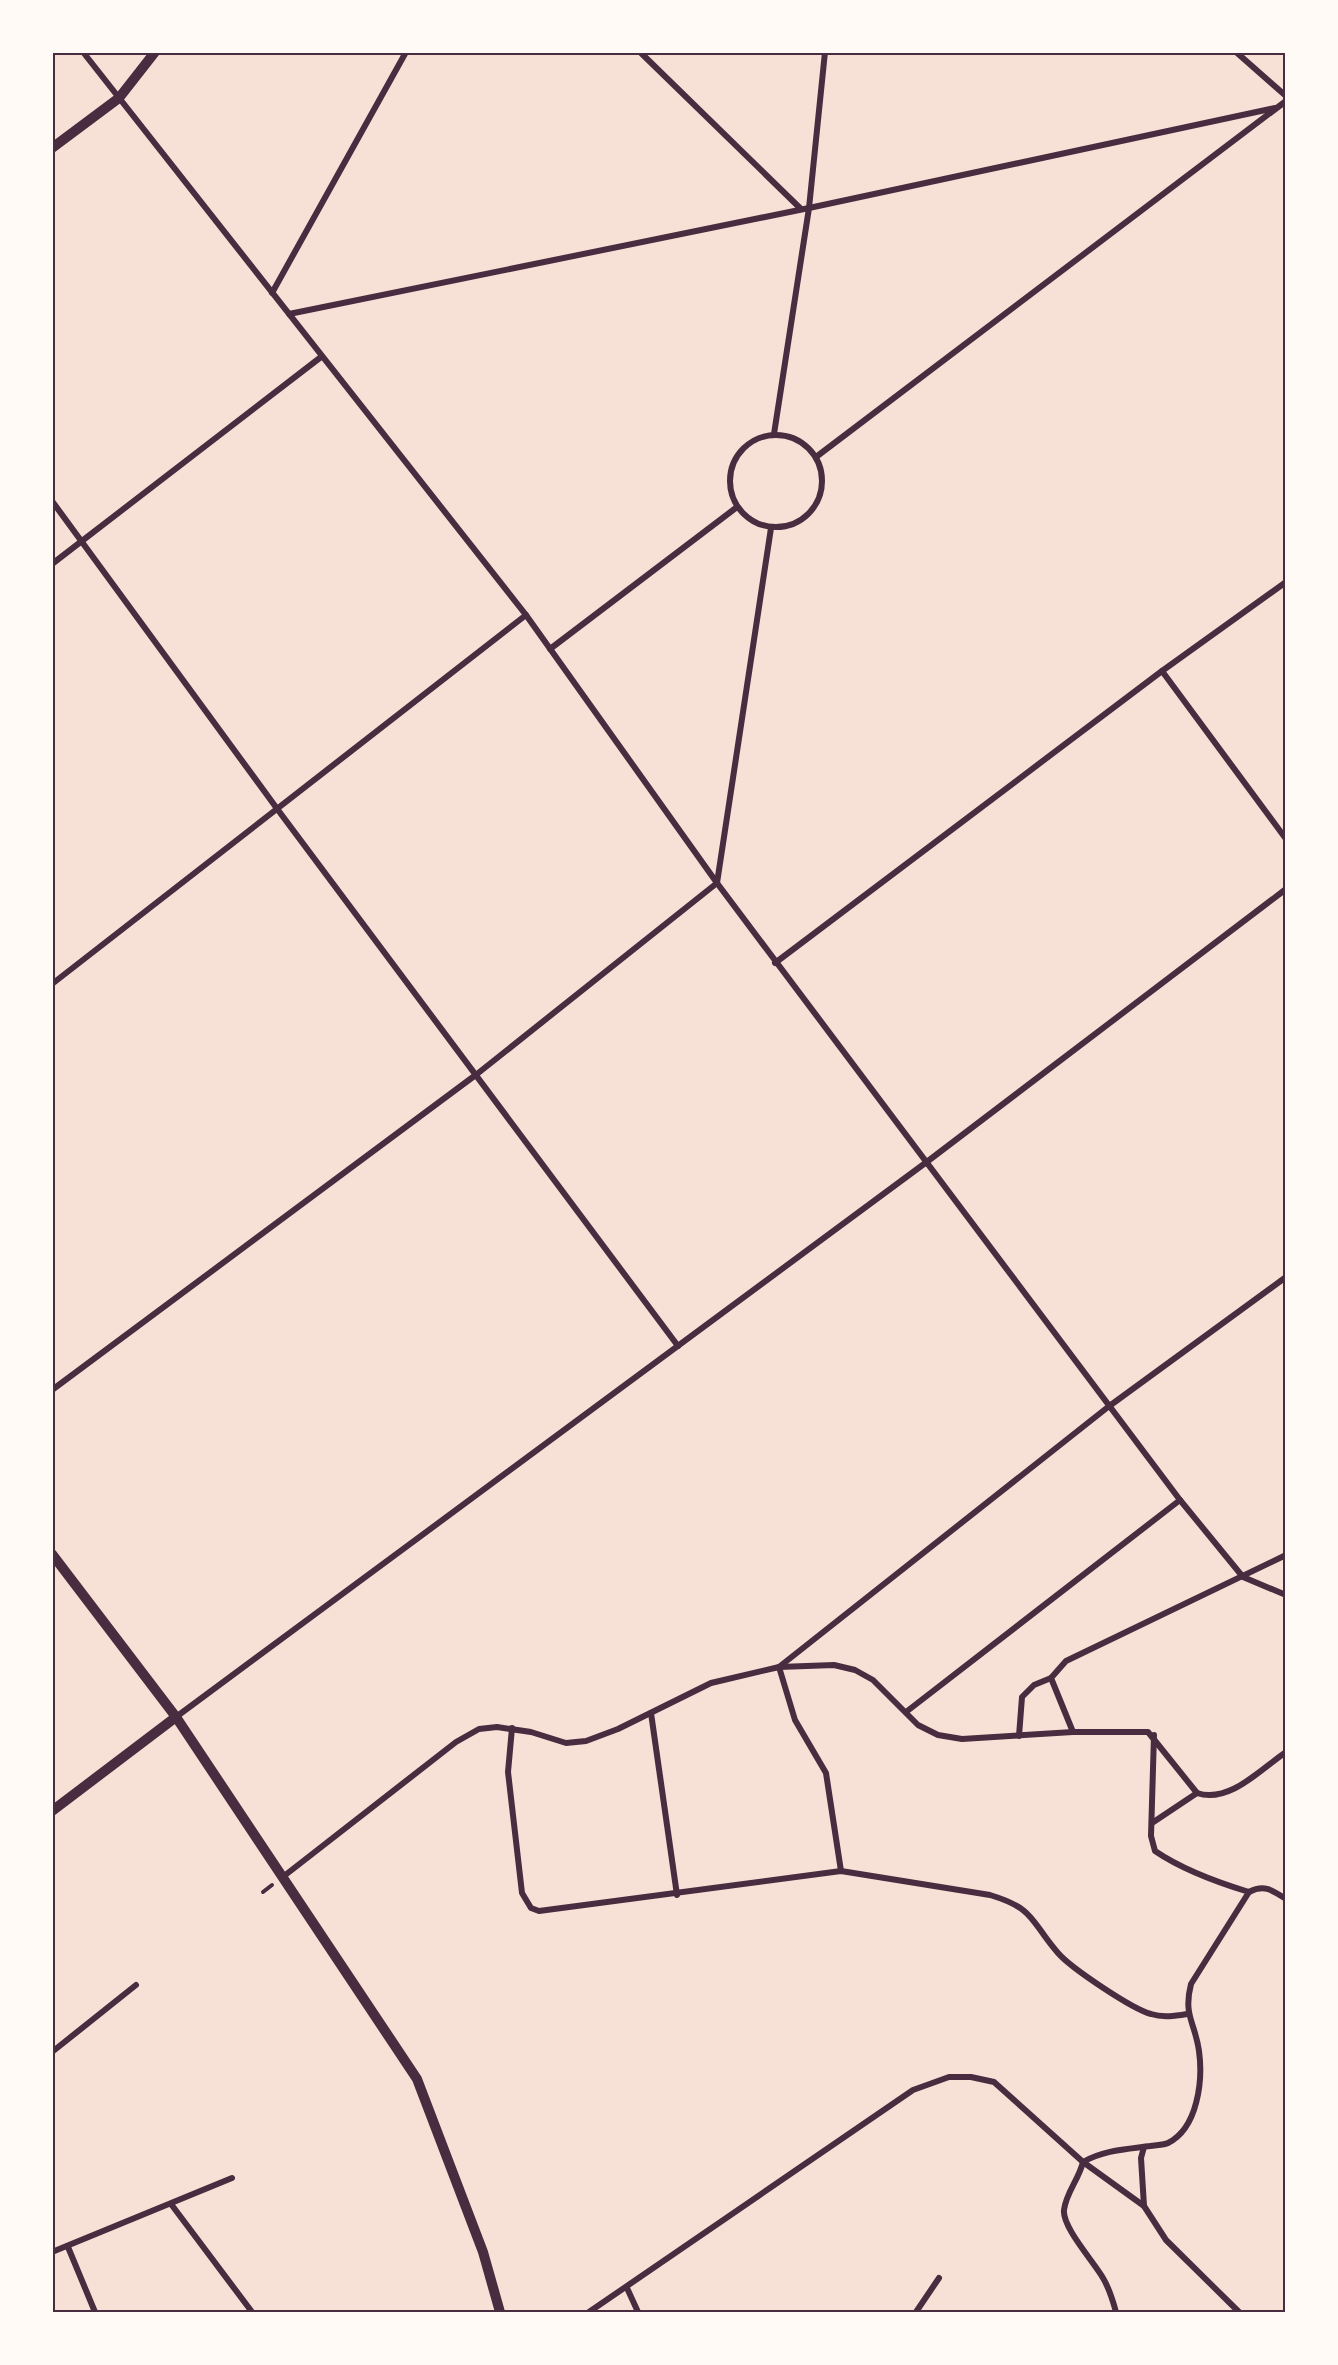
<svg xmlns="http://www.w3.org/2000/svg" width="1338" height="2365" viewBox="0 0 1338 2365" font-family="'Varela Round',sans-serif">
	<rect width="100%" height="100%" fill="#f7e1d7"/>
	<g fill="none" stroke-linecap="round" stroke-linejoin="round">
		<polyline stroke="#4a2c40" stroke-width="4" points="263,1892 272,1885"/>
		<g stroke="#4a2c40" stroke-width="6">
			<polyline points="83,52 526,615 717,883 1180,1500 1243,1577 1286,1595"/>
			<polyline points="640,52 801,209"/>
			<polyline points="1236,52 1286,96"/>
			<polyline points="272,293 406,52"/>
			<polyline points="289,314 809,208 1275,108"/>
			<polyline points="774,434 809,208 825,52"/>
			<circle cx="776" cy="481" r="46"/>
			<polyline points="816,457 1286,101"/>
			<polyline points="52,501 278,810 678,1346"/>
			<polyline points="52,564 321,357"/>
			<polyline points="550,649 737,507"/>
			<polyline points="1162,671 1286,839"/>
			<polyline points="775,963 1162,671 1286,582"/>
			<polyline points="52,984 526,615"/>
			<polyline points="52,1390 477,1074 717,883 771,528"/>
			<polyline points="906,1712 1180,1500"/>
			<polyline points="651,1713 677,1895"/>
			<polyline points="176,1717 928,1161 1286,889"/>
			<path d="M512 1728 508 1772 522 1893 531 1908 539 1911 841 1871 990 1895C1036 1909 1030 1921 1058 1953 1071 1968 1132 2009 1151 2014 1163 2018 1175 2016 1187 2014"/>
			<polyline points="1073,1732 1051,1678 1066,1661 1286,1555"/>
			<path d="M1154 1735 1151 1836 1155 1851C1183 1870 1216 1882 1249 1892 1264 1884 1272 1890 1286 1899"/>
			<polyline points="1019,1736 1022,1697 1034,1685 1051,1678"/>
			<path d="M1152 1823 1197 1793C1229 1804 1261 1769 1286 1752"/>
			<polyline points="841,1871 826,1773 795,1720 779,1667 1108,1407 1286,1277"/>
			<polyline points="284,1876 456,1742 479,1729 497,1727 531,1732 566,1743 586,1741 618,1729 711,1683 779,1667 834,1665 855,1670 873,1680 918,1725 938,1735 962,1739 1073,1732 1148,1732 1197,1793"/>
			<polyline points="52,2052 136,1985"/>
			<polyline points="1144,2147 1141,2158 1144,2206"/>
			<polyline points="171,2204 252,2312"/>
			<polyline points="68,2247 95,2312"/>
			<polyline points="52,2252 232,2178"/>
			<polyline points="627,2288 638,2312"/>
			<polyline points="589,2312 913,2090 949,2077 971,2077 994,2082 1083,2162 1144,2206 1166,2240 1239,2312"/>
			<polyline points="916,2312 939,2278"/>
			<path d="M1116 2312C1113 2301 1109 2288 1103 2278 1094 2262 1062 2227 1064 2210 1066 2193 1079 2179 1083 2162 1103 2150 1128 2149 1150 2146 1156 2145 1164 2145 1168 2143 1198 2128 1203 2080 1199 2051 1195 2022 1183 2016 1191 1984L1249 1892"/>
		</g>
		<g stroke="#4a2c40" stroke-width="10">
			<polyline points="52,148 119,98 155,52"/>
			<polyline points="52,1554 176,1717 417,2079 483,2252 500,2312"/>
			<polyline points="52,1811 176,1717"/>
		</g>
	</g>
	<rect width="1338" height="2365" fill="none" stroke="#fffaf5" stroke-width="108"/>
	<rect x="54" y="54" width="1230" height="2257" fill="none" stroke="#4a2c40" stroke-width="2"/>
</svg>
